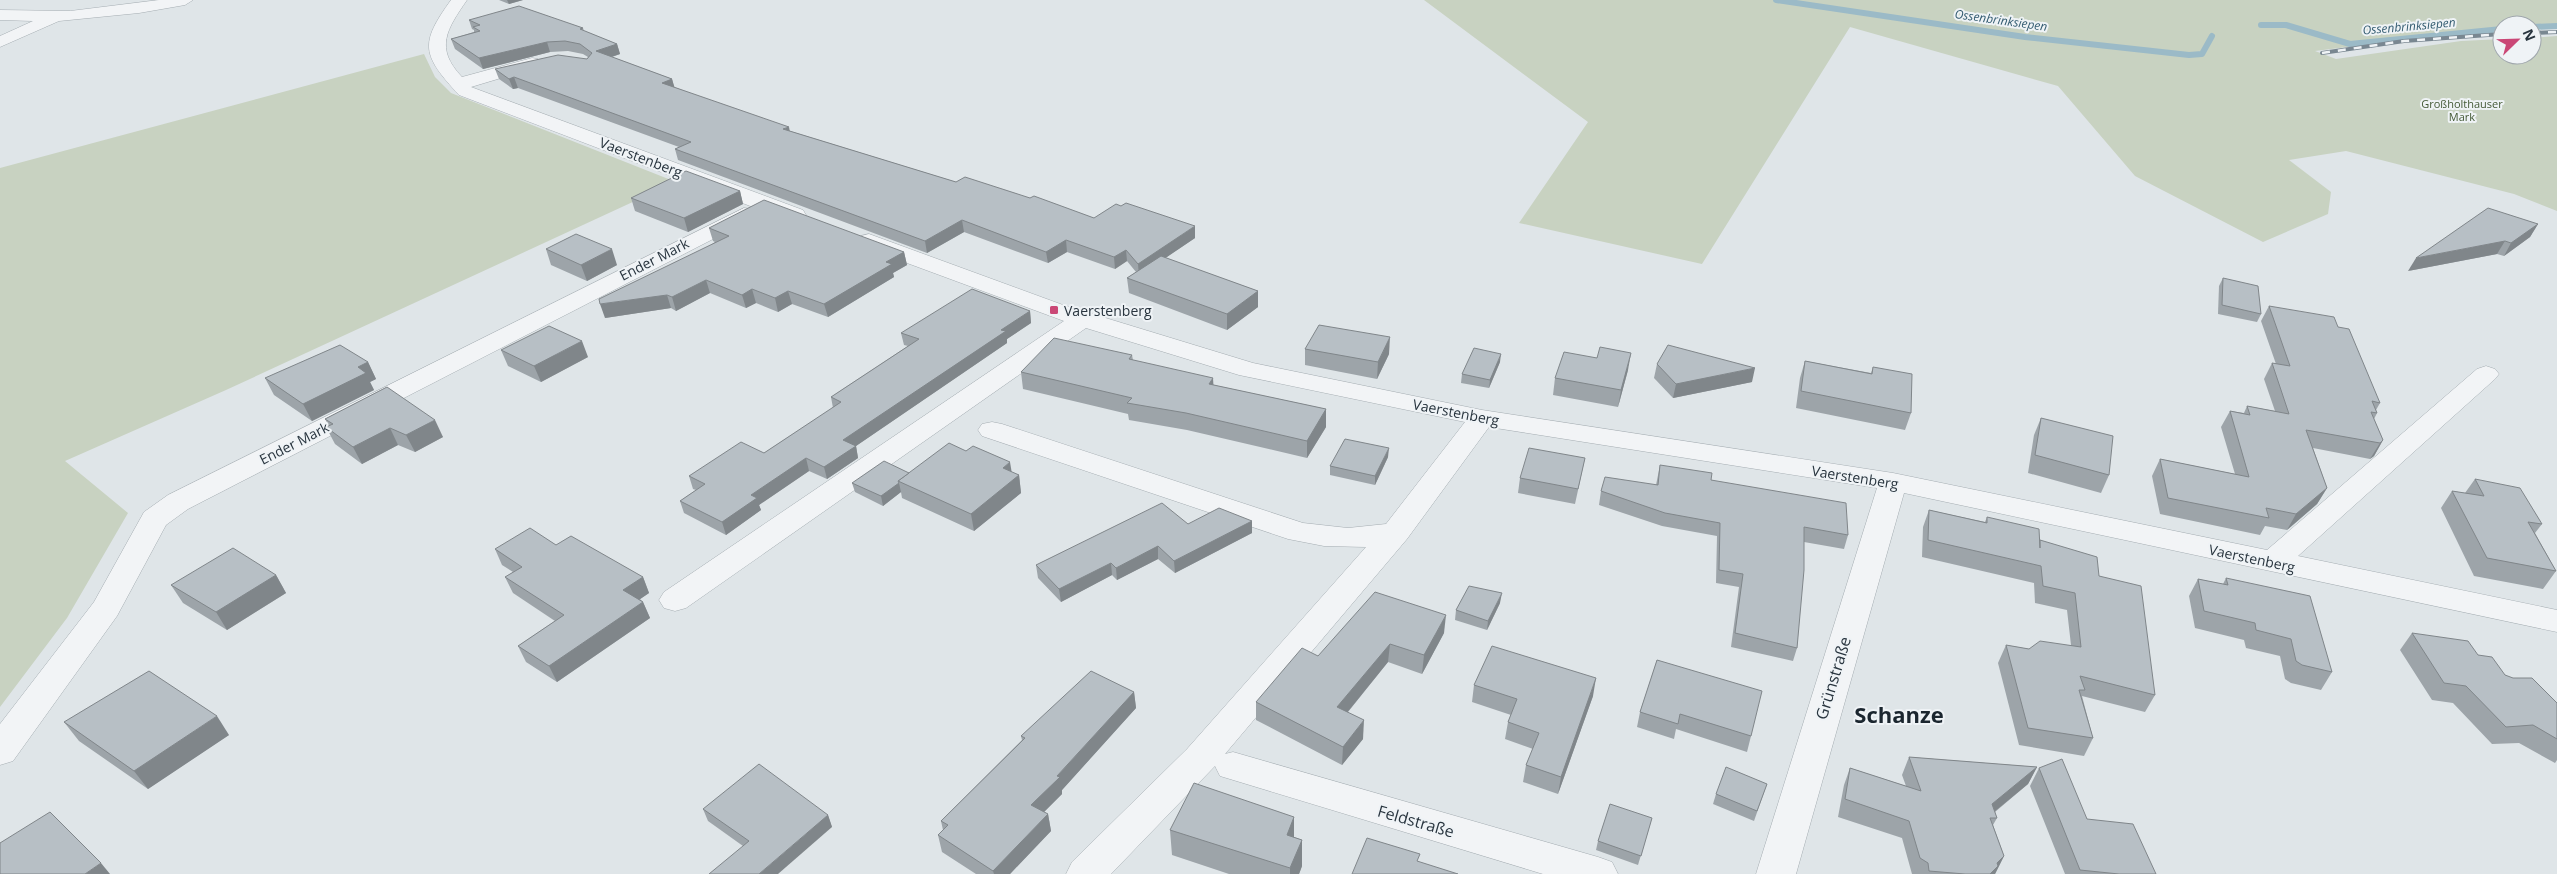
<svg xmlns="http://www.w3.org/2000/svg" width="2557" height="874" viewBox="0 0 2557 874" font-family="'Open Sans',sans-serif">
	<rect width="100%" height="100%" fill="#dfe5e8"/>
	<g fill="#c8d2c1">
		<polygon points="1424,0 2557,0 2557,28 2532,29 2532,25 2502,25 2502,31 2443,35 2315,51 2336,59 2461,41 2502,39 2502,55 2532,55 2532,38 2557,36 2557,211 2514,194 2346,151 2289,160 2331,192 2328,214 2263,242 2135,176 2058,86 1850,27 1702,264 1519,223 1588,122"/>
		<polygon points="424,54 435,77 451,93 676,182 226,390 65,461 128,513 67,618 0,707 0,168"/>
	</g>
	<g fill="none" stroke-linecap="round" stroke-linejoin="round">
		<g stroke="#9bbac7" stroke-width="6">
			<polyline points="1776,0 2025,37 2189,55 2202,54 2212,36"/>
			<polyline points="2261,25 2286,25 2350,44 2502,29"/>
			<polyline points="2532,27 2557,26"/>
		</g>
		<g stroke="#a5adb2" stroke-width="1">
			<g id="minor">
				<polygon points="159,0 193,0 185,5 139,13 59,21 0,47 0,36 33,21 0,20 0,10 70,11"/>
				<path d="M451 0H467C447 29 434 48 462 77L532 58 538 59 541 63 538 67 471 87 803 210 806 215 803 220 795 221 787 220 459 95C422 55 419 44 451 0Z"/>
				<polygon points="744,208 752,209 755,214 752,219 188,509 166,525 117,616 13,761 0,765 0,724 94,602 144,512 168,495"/>
				<polygon points="869,234 1063,305 1253,363 1482,410 1893,473 2267,550 2477,369 2486,366 2495,369 2499,374 2495,379 2298,556 2557,610 2557,632 1904,493 1796,874 1756,874 1877,488 1489,427 1407,539 1225,754 1233,752 1598,857 1612,862 1618,874 1543,874 1220,776 1215,766 1111,874 1066,874 1072,862 1187,749 1366,547 1324,546 1288,539 982,436 978,430 982,424 992,422 1002,424 1303,523 1348,528 1386,524 1465,422 1239,375 1086,328 686,608 675,611 664,608 659,600 664,592 1064,321 861,246 858,241 861,236"/>
			</g>
		</g>
		<use href="#minor" fill="#f2f4f6" fill-rule="evenodd"/>
		<g stroke="#798791" stroke-width="4">
			<g id="rail">
				<polyline points="2532,33 2557,32"/>
				<polyline points="2322,53 2404,41 2502,34"/>
			</g>
		</g>
		<use href="#rail" stroke="#eff3f6" stroke-width="2.5" stroke-dasharray="8" stroke-linecap="butt"/>
	</g>
	<g fill="#9da4a9">
		<polygon points="499,0 523,0 509,4"/>
		<polygon points="469,20 583,28 584,31 617,44 620,54 612,57 672,79 674,87 790,131 956,182 1030,198 1094,218 1195,238 1165,258 1258,291 1258,307 1227,330 1129,293 1127,278 1136,272 1127,261 1115,269 1067,252 1048,263 964,232 927,253 678,160 675,149 679,147 518,88 513,89 499,79 495,69 587,59 588,57 583,54 568,51 550,52 483,69 455,49 451,39 474,32 474,30 472,29"/>
		<polygon points="740,191 743,204 688,232 635,211 631,198"/>
		<polygon points="2538,224 2530,237 2504,256 2497,254 2408,271"/>
		<polygon points="709,228 904,252 907,265 893,273 894,277 828,317 792,304 778,312 756,303 746,308 710,293 676,311 671,308 605,318 715,242 713,241"/>
		<polygon points="546,249 617,265 587,281 551,265"/>
		<polygon points="2223,278 2261,314 2257,322 2218,314 2219,286"/>
		<polygon points="2269,306 2338,327 2380,403 2376,410 2377,413 2374,419 2383,440 2374,456 2370,459 2313,448 2327,488 2317,504 2287,530 2265,526 2260,535 2160,514 2152,476 2160,459 2235,474 2221,427 2230,411 2244,413 2247,406 2275,411 2264,379 2272,363 2276,364 2261,321"/>
		<polygon points="1030,311 1031,323 1007,339 1007,343 856,446 858,458 827,479 809,471 759,505 761,510 726,535 684,513 680,501 696,490 693,489 689,476 764,453 833,408 831,397 908,346 904,345 901,333"/>
		<polygon points="1305,349 1389,354 1377,379 1305,365"/>
		<polygon points="501,350 588,357 541,382 508,366"/>
		<polygon points="1132,355 1133,360 1214,385 1326,409 1326,427 1307,458 1187,430 1129,420 1128,414 1023,389 1021,372"/>
		<polygon points="1805,361 1871,373 1873,367 1911,413 1905,430 1796,408 1800,378"/>
		<polygon points="368,362 376,379 370,382 374,390 312,421 274,395 265,378"/>
		<polygon points="1500,362 1489,388 1461,383 1462,374"/>
		<polygon points="1657,364 1752,382 1673,398 1654,378"/>
		<polygon points="1628,370 1618,407 1553,395 1555,378"/>
		<polygon points="387,387 443,437 415,452 398,445 362,464 335,444 326,427 329,426 325,419"/>
		<polygon points="2041,418 2109,475 2101,493 2028,473 2034,435"/>
		<polygon points="1388,457 1375,485 1330,475 1330,466"/>
		<polygon points="1585,458 1575,504 1518,493 1520,478"/>
		<polygon points="1660,465 1711,480 1848,535 1844,549 1804,542 1797,648 1793,661 1731,647 1739,587 1716,583 1717,536 1662,526 1599,505 1601,491 1656,485"/>
		<polygon points="1011,472 1019,475 1021,493 974,531 902,498 901,492 883,506 855,492 852,483 909,473"/>
		<polygon points="2475,479 2542,524 2535,533 2556,571 2543,589 2474,576 2441,508 2452,491 2465,493"/>
		<polygon points="1929,510 1985,522 1987,517 2040,540 2099,576 2155,695 2145,712 2082,696 2093,738 2084,756 2019,745 1998,663 2006,645 2029,649 2071,645 2067,610 2035,603 2034,583 1922,557 1923,527"/>
		<polygon points="1252,521 1252,533 1175,573 1158,559 1117,580 1112,575 1061,602 1038,578 1036,565 1188,524"/>
		<polygon points="556,545 643,577 649,593 640,599 643,602 650,618 557,682 526,662 518,646 555,621 513,593 505,577 513,572 502,565 495,549"/>
		<polygon points="276,575 286,593 227,630 183,603 171,585"/>
		<polygon points="2226,578 2332,672 2321,690 2291,683 2285,679 2280,656 2246,648 2244,640 2195,628 2189,596 2198,579 2223,584"/>
		<polygon points="1500,603 1487,630 1455,620 1456,610"/>
		<polygon points="1444,633 1422,674 1388,662 1348,712 1363,739 1342,765 1256,720 1256,702 1318,656"/>
		<polygon points="2412,633 2478,655 2505,675 2557,703 2557,760 2555,763 2519,743 2492,744 2453,703 2432,700 2400,650"/>
		<polygon points="1657,660 1751,736 1747,752 1676,729 1674,739 1637,727 1640,712"/>
		<polygon points="1474,685 1593,696 1558,794 1523,782 1526,765 1533,749 1505,739 1508,722 1511,715 1472,702"/>
		<polygon points="1134,692 1136,708 1062,790 1062,794 1044,812 1048,814 1051,831 1010,874 976,874 942,852 938,835 943,830 941,821 1022,740 1021,736"/>
		<polygon points="64,722 229,735 148,789 79,741"/>
		<polygon points="1909,757 2037,767 2028,784 1995,812 1997,818 1993,825 2004,856 1995,874 1912,874 1902,838 1838,817 1844,785 1850,768 1906,786 1902,775"/>
		<polygon points="2039,768 2087,819 2156,874 2065,874 2030,786"/>
		<polygon points="1767,784 1754,821 1713,804 1716,794"/>
		<polygon points="703,809 828,815 832,827 743,846 708,821"/>
		<polygon points="1294,817 1294,837 1302,840 1302,866 1299,874 1229,874 1172,855 1170,830"/>
		<polygon points="1652,818 1638,865 1596,850 1598,841"/>
	</g>
	<g fill="#80868a">
		<polygon points="507,0 523,0 509,4"/>
		<polygon points="547,42 550,52 483,69 479,58"/>
		<polygon points="617,44 620,54 599,61 596,51"/>
		<polygon points="514,77 518,88 513,89 509,79"/>
		<polygon points="672,79 675,89 662,83"/>
		<polygon points="789,127 791,138 783,129"/>
		<polygon points="740,191 743,204 688,232 684,218"/>
		<polygon points="962,220 964,232 927,253 925,241"/>
		<polygon points="2538,224 2530,237 2504,256 2511,243"/>
		<polygon points="1195,226 1195,238 1139,276 1138,264"/>
		<polygon points="1066,240 1067,252 1048,263 1046,252"/>
		<polygon points="2505,241 2497,254 2408,271 2416,258"/>
		<polygon points="612,249 617,265 587,281 581,265"/>
		<polygon points="1126,250 1127,261 1115,269 1114,257"/>
		<polygon points="904,252 907,265 893,273 894,277 828,317 824,304 886,262"/>
		<polygon points="706,280 710,293 676,311 672,297"/>
		<polygon points="752,289 756,303 746,308 742,295"/>
		<polygon points="788,291 792,304 778,312 775,298"/>
		<polygon points="1258,291 1258,307 1227,330 1227,314"/>
		<polygon points="667,295 671,308 605,318 600,304"/>
		<polygon points="1030,311 1031,323 1007,339 1007,343 856,446 858,458 827,479 824,467 843,440 1001,330"/>
		<polygon points="1390,337 1389,354 1377,379 1378,362"/>
		<polygon points="582,341 588,357 541,382 534,366"/>
		<polygon points="1631,353 1628,370 1618,407 1621,390"/>
		<polygon points="1501,354 1500,362 1489,388 1490,380"/>
		<polygon points="368,362 376,379 370,382 374,390 312,421 303,404 358,367"/>
		<polygon points="1755,368 1752,382 1673,398 1676,384"/>
		<polygon points="1213,378 1214,395 1209,384"/>
		<polygon points="1326,409 1326,427 1307,458 1307,441"/>
		<polygon points="435,420 443,437 415,452 406,435"/>
		<polygon points="390,428 398,445 362,464 353,447"/>
		<polygon points="2383,440 2374,456 2370,459 2380,443"/>
		<polygon points="1389,448 1388,457 1375,485 1375,476"/>
		<polygon points="806,458 809,471 759,505 761,510 726,535 722,522 751,495"/>
		<polygon points="1010,462 1013,480 1003,468"/>
		<polygon points="1019,475 1021,493 974,531 971,514"/>
		<polygon points="899,483 901,492 883,506 881,496"/>
		<polygon points="2327,488 2317,504 2287,530 2296,514"/>
		<polygon points="1252,521 1252,533 1175,573 1174,561"/>
		<polygon points="1158,546 1158,559 1117,580 1116,568"/>
		<polygon points="1111,563 1112,575 1061,602 1059,589"/>
		<polygon points="276,575 286,593 227,630 216,612"/>
		<polygon points="643,577 649,593 630,606 623,590"/>
		<polygon points="1502,593 1500,603 1487,630 1488,621"/>
		<polygon points="643,602 650,618 557,682 549,666"/>
		<polygon points="1446,615 1444,633 1422,674 1424,655"/>
		<polygon points="1390,644 1388,662 1337,725 1337,707"/>
		<polygon points="1596,678 1593,696 1558,794 1561,777"/>
		<polygon points="1134,692 1136,708 1062,790 1062,794 1034,822 1031,805"/>
		<polygon points="217,716 229,735 148,789 134,771"/>
		<polygon points="1364,720 1363,739 1342,765 1343,747"/>
		<polygon points="2037,767 2028,784 1983,821 1992,804"/>
		<polygon points="1048,814 1051,831 1010,874 994,874 993,871"/>
		<polygon points="828,815 832,827 778,874 759,874"/>
		<polygon points="1294,817 1294,843 1287,835"/>
		<polygon points="1302,840 1302,866 1299,874 1290,874 1290,868"/>
		<polygon points="2004,856 1995,874 1990,874 1997,863"/>
		<polygon points="101,863 110,874 85,874"/>
	</g>
	<g fill="#b7bfc5" stroke="#80868a">
		<polygon points="519,6 583,28 580,29 617,44 596,51 672,79 662,83 789,127 783,129 956,182 965,177 1030,198 1034,196 1094,218 1116,204 1121,206 1126,203 1195,226 1138,264 1126,250 1114,257 1066,240 1046,252 962,220 925,241 675,149 691,142 514,77 509,79 495,69 558,55 587,59 592,53 580,44 565,41 547,42 479,58 451,39 480,31 473,27 480,25 469,20"/>
		<polygon points="686,171 740,191 684,218 631,198"/>
		<polygon points="764,200 904,252 886,262 892,264 824,304 788,291 775,298 752,289 742,295 706,280 672,297 667,295 600,304 599,299 729,236 709,228"/>
		<polygon points="2488,208 2538,224 2511,243 2505,241 2416,258"/>
		<polygon points="576,234 612,249 581,265 546,249"/>
		<polygon points="1161,256 1258,291 1227,314 1127,278"/>
		<polygon points="2223,278 2258,286 2261,314 2222,305"/>
		<polygon points="972,289 1030,311 1001,330 1006,331 843,440 856,446 824,467 806,458 751,495 757,498 722,522 680,501 705,484 689,476 741,442 764,453 841,402 831,397 919,339 901,333"/>
		<polygon points="2269,306 2334,317 2338,327 2349,329 2380,403 2372,401 2377,413 2371,412 2383,440 2380,443 2306,430 2327,488 2296,514 2266,508 2269,518 2168,498 2160,459 2249,477 2230,411 2250,415 2247,406 2289,414 2272,363 2290,366"/>
		<polygon points="1319,325 1390,337 1378,362 1305,349"/>
		<polygon points="549,326 582,341 534,366 501,350"/>
		<polygon points="1054,338 1132,355 1129,359 1213,378 1209,384 1326,409 1307,441 1186,413 1127,403 1132,398 1021,372"/>
		<polygon points="340,345 368,362 358,367 366,373 303,404 265,378"/>
		<polygon points="1668,345 1755,368 1676,384 1657,364"/>
		<polygon points="1600,347 1631,353 1621,390 1555,378 1564,352 1597,358"/>
		<polygon points="1474,348 1501,354 1490,380 1462,374"/>
		<polygon points="1805,361 1872,374 1873,367 1912,374 1911,413 1801,391"/>
		<polygon points="387,387 435,420 406,435 390,428 353,447 326,427 333,424 325,419"/>
		<polygon points="2041,418 2113,436 2109,475 2035,455"/>
		<polygon points="1345,439 1389,448 1375,476 1330,466"/>
		<polygon points="949,443 966,451 973,446 1010,462 1003,468 1019,475 971,514 898,481"/>
		<polygon points="1529,448 1585,458 1578,489 1520,478"/>
		<polygon points="884,461 909,473 898,481 899,483 881,496 852,483"/>
		<polygon points="1660,465 1712,473 1711,480 1846,503 1848,535 1804,527 1804,570 1797,648 1735,633 1743,574 1719,570 1720,523 1665,513 1601,491 1605,477 1658,485"/>
		<polygon points="2475,479 2520,488 2542,524 2528,522 2556,571 2487,558 2452,491 2484,496"/>
		<polygon points="1162,503 1188,524 1219,508 1252,521 1174,561 1158,546 1116,568 1111,563 1059,589 1036,565"/>
		<polygon points="1929,510 1987,523 1987,517 2039,529 2040,548 2040,540 2097,557 2099,576 2141,586 2155,695 2080,676 2085,690 2079,690 2093,738 2028,728 2006,645 2029,649 2040,641 2081,647 2075,593 2043,586 2041,566 1928,540"/>
		<polygon points="530,528 556,545 571,536 643,577 623,590 643,602 549,666 518,646 564,615 505,577 522,567 495,549"/>
		<polygon points="233,548 276,575 216,612 171,585"/>
		<polygon points="2226,578 2310,596 2332,672 2302,665 2296,661 2291,639 2256,630 2255,623 2204,611 2198,579 2228,585"/>
		<polygon points="1469,586 1502,593 1488,621 1456,610"/>
		<polygon points="1375,592 1446,615 1424,655 1390,644 1337,707 1364,720 1343,747 1256,702 1302,648 1318,656"/>
		<polygon points="2412,633 2468,641 2478,655 2492,657 2505,675 2513,678 2532,678 2557,703 2557,739 2533,725 2506,727 2466,686 2444,683"/>
		<polygon points="1492,646 1596,678 1561,777 1526,765 1539,733 1508,722 1517,699 1474,685"/>
		<polygon points="1657,660 1762,691 1751,736 1680,714 1678,724 1640,712"/>
		<polygon points="149,671 217,716 134,771 64,722"/>
		<polygon points="1091,671 1134,692 1057,776 1060,777 1031,805 1048,814 993,871 938,835 948,825 941,821 1025,738 1021,736"/>
		<polygon points="1909,757 2037,767 1992,804 1997,818 1990,818 2004,856 1997,863 1998,866 1990,874 1965,874 1929,871 1928,863 1920,858 1909,821 1845,799 1850,768 1921,791"/>
		<polygon points="2062,759 2087,819 2133,824 2156,874 2119,874 2080,870 2039,768"/>
		<polygon points="759,764 828,815 759,874 709,874 749,841 703,809"/>
		<polygon points="1726,767 1767,784 1757,811 1716,794"/>
		<polygon points="1194,783 1294,817 1287,835 1302,840 1290,868 1170,830"/>
		<polygon points="1610,804 1652,818 1641,856 1598,841"/>
		<polygon points="50,812 101,863 85,874 0,874 0,843"/>
		<polygon points="1367,838 1420,854 1417,861 1458,874 1352,874"/>
	</g>
	<rect fill="#ca4776" stroke="#eff3f6" stroke-width="2" x="1049" y="305" width="10" height="10" rx="2.5"/>
	<g text-anchor="middle" dominant-baseline="central" stroke-width="4" stroke-linejoin="round" paint-order="stroke">
		<g font-size="11" fill="#445a36" stroke="#eff3f6">
			<text x="2462" y="103">Großholthauser<tspan x="2462" dy="13">Mark</tspan></text>
		</g>
		<g font-size="12" font-style="italic" fill="#345c71" stroke="#eff3f6">
			<text transform="translate(2001 20) rotate(8)">Ossenbrinksiepen</text>
			<text transform="translate(2409 26) rotate(-5)">Ossenbrinksiepen</text>
		</g>
		<g font-size="14" fill="#29353f" stroke="#eff3f6">
			<text transform="translate(641 157) rotate(21)">Vaerstenberg</text>
			<text transform="translate(654 259) rotate(-27)">Ender Mark</text>
			<text transform="translate(1456 412) rotate(11)">Vaerstenberg</text>
			<text transform="translate(294 443) rotate(-27)">Ender Mark</text>
			<text transform="translate(1855 477) rotate(9)">Vaerstenberg</text>
			<text transform="translate(2252 558) rotate(12)">Vaerstenberg</text>
		</g>
		<g font-size="14" fill="#29353f" stroke="#eff3f6" text-anchor="start">
			<text x="1064" y="310">Vaerstenberg</text>
		</g>
		<g font-size="16" fill="#29353f" stroke="#eff3f6">
			<text transform="translate(1833 678) rotate(-73)">Grünstraße</text>
			<text transform="translate(1416 821) rotate(16)">Feldstraße</text>
		</g>
		<g font-size="22" font-weight="bold" fill="#1b262f" stroke="#eff3f6">
			<text x="1899" y="714">Schanze</text>
		</g>
	</g>
	<g transform="translate(2517 40) rotate(67)"><circle r="24" fill="#eff3f6" stroke="#a0a7ad"/>
	<path d="M0-4L9 19L0 12L-9 19Z" fill="#ca4776"/>
	<text y="-8" font-size="14" font-weight="bold" text-anchor="middle" fill="#29353f">N</text>
	</g>
</svg>
